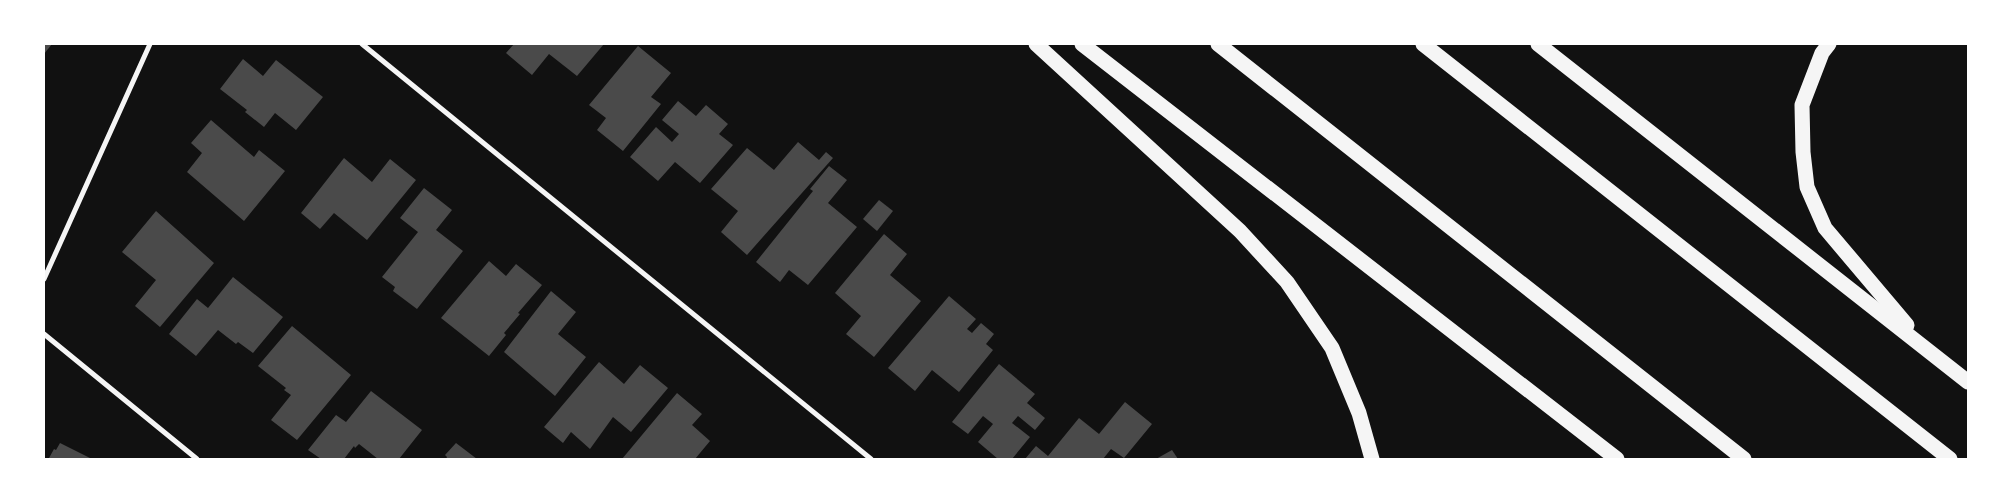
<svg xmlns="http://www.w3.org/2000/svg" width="2012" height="503" viewBox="0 0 2012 503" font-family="Inter,sans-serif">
	<rect width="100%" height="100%" fill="#111"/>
	<g fill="#4a4a4a">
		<polygon points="44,44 52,44 44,54"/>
		<polygon points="514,44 604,44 577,76 549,54 532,75 506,53"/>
		<polygon points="638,46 671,73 651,97 661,104 623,151 597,130 606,118 589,105"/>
		<polygon points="243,59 263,76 276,60 323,97 296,130 275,113 264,127 245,112 247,110 220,89"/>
		<polygon points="678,101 696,116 706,105 728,124 719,134 733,145 700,183 675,162 658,181 630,157 656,127 672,142 679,134 662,120"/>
		<polygon points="211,120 254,157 259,150 285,171 244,221 187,172 202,153 191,143"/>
		<polygon points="798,142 819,160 826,152 833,158 747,255 721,232 738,211 711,189 747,148 774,170"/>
		<polygon points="344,158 372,182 390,159 416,180 367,240 334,213 320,229 301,213"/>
		<polygon points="829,166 847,180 828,203 857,227 808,285 789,270 780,282 756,262 813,191 810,189"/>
		<polygon points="424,188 452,210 436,230 463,251 417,309 393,291 395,287 382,277 418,232 400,218"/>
		<polygon points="879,200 893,211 877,231 863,219"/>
		<polygon points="156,211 214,263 160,327 135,306 156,280 122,252"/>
		<polygon points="884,234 907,254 890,275 921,301 874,357 846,334 861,316 835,293"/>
		<polygon points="489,261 506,276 516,264 542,285 518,313 520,314 504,333 506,335 489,356 441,318"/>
		<polygon points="233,277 283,317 253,353 238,342 236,344 218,330 196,356 169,334 197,299 208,308"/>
		<polygon points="551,291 576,312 558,334 586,357 555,396 504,352"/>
		<polygon points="949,296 976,319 967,329 972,333 981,323 994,334 986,344 993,350 959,392 932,370 915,391 888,368"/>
		<polygon points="292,326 351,375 297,440 271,420 291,395 284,390 286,388 258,366"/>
		<polygon points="599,362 624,384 640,365 668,388 631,432 613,417 590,449 571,432 563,443 544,427"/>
		<polygon points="999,364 1035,394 1027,403 1045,418 1035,430 1018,416 1012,423 1030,437 1012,459 998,459 978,442 993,424 983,416 968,434 952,422"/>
		<polygon points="371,391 422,430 399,459 378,459 359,444 355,448 354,446 344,459 321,459 308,450 336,415 346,422"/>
		<polygon points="677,393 702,414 692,425 710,441 695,459 622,459"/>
		<polygon points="1125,402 1152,424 1124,458 1111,449 1103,459 1025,459 1036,446 1048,456 1079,418 1099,434"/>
		<polygon points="60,443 92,459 49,458 54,449 56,450"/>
		<polygon points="456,443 477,459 446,459 447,457 445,455"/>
		<polygon points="1172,450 1178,459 1156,459"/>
	</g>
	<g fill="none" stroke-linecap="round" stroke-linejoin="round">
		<g stroke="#f5f5f5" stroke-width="5">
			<polyline points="362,44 871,459"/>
			<polyline points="44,279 150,44"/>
			<polyline points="44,334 197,459"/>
		</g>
		<g stroke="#f5f5f5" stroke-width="15">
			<polyline points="1036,44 1240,231 1287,282 1332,348 1359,413 1372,459"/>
			<polyline points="1082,44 1617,459"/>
			<polyline points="1218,44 1744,459"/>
			<polyline points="1423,44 1950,459"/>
			<polyline points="1538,44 1968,382"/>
			<polyline points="1829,44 1822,53 1802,105 1803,152 1807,187 1825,228 1907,325"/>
		</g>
	</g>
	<rect width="2012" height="503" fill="none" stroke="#ffffff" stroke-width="90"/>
</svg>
